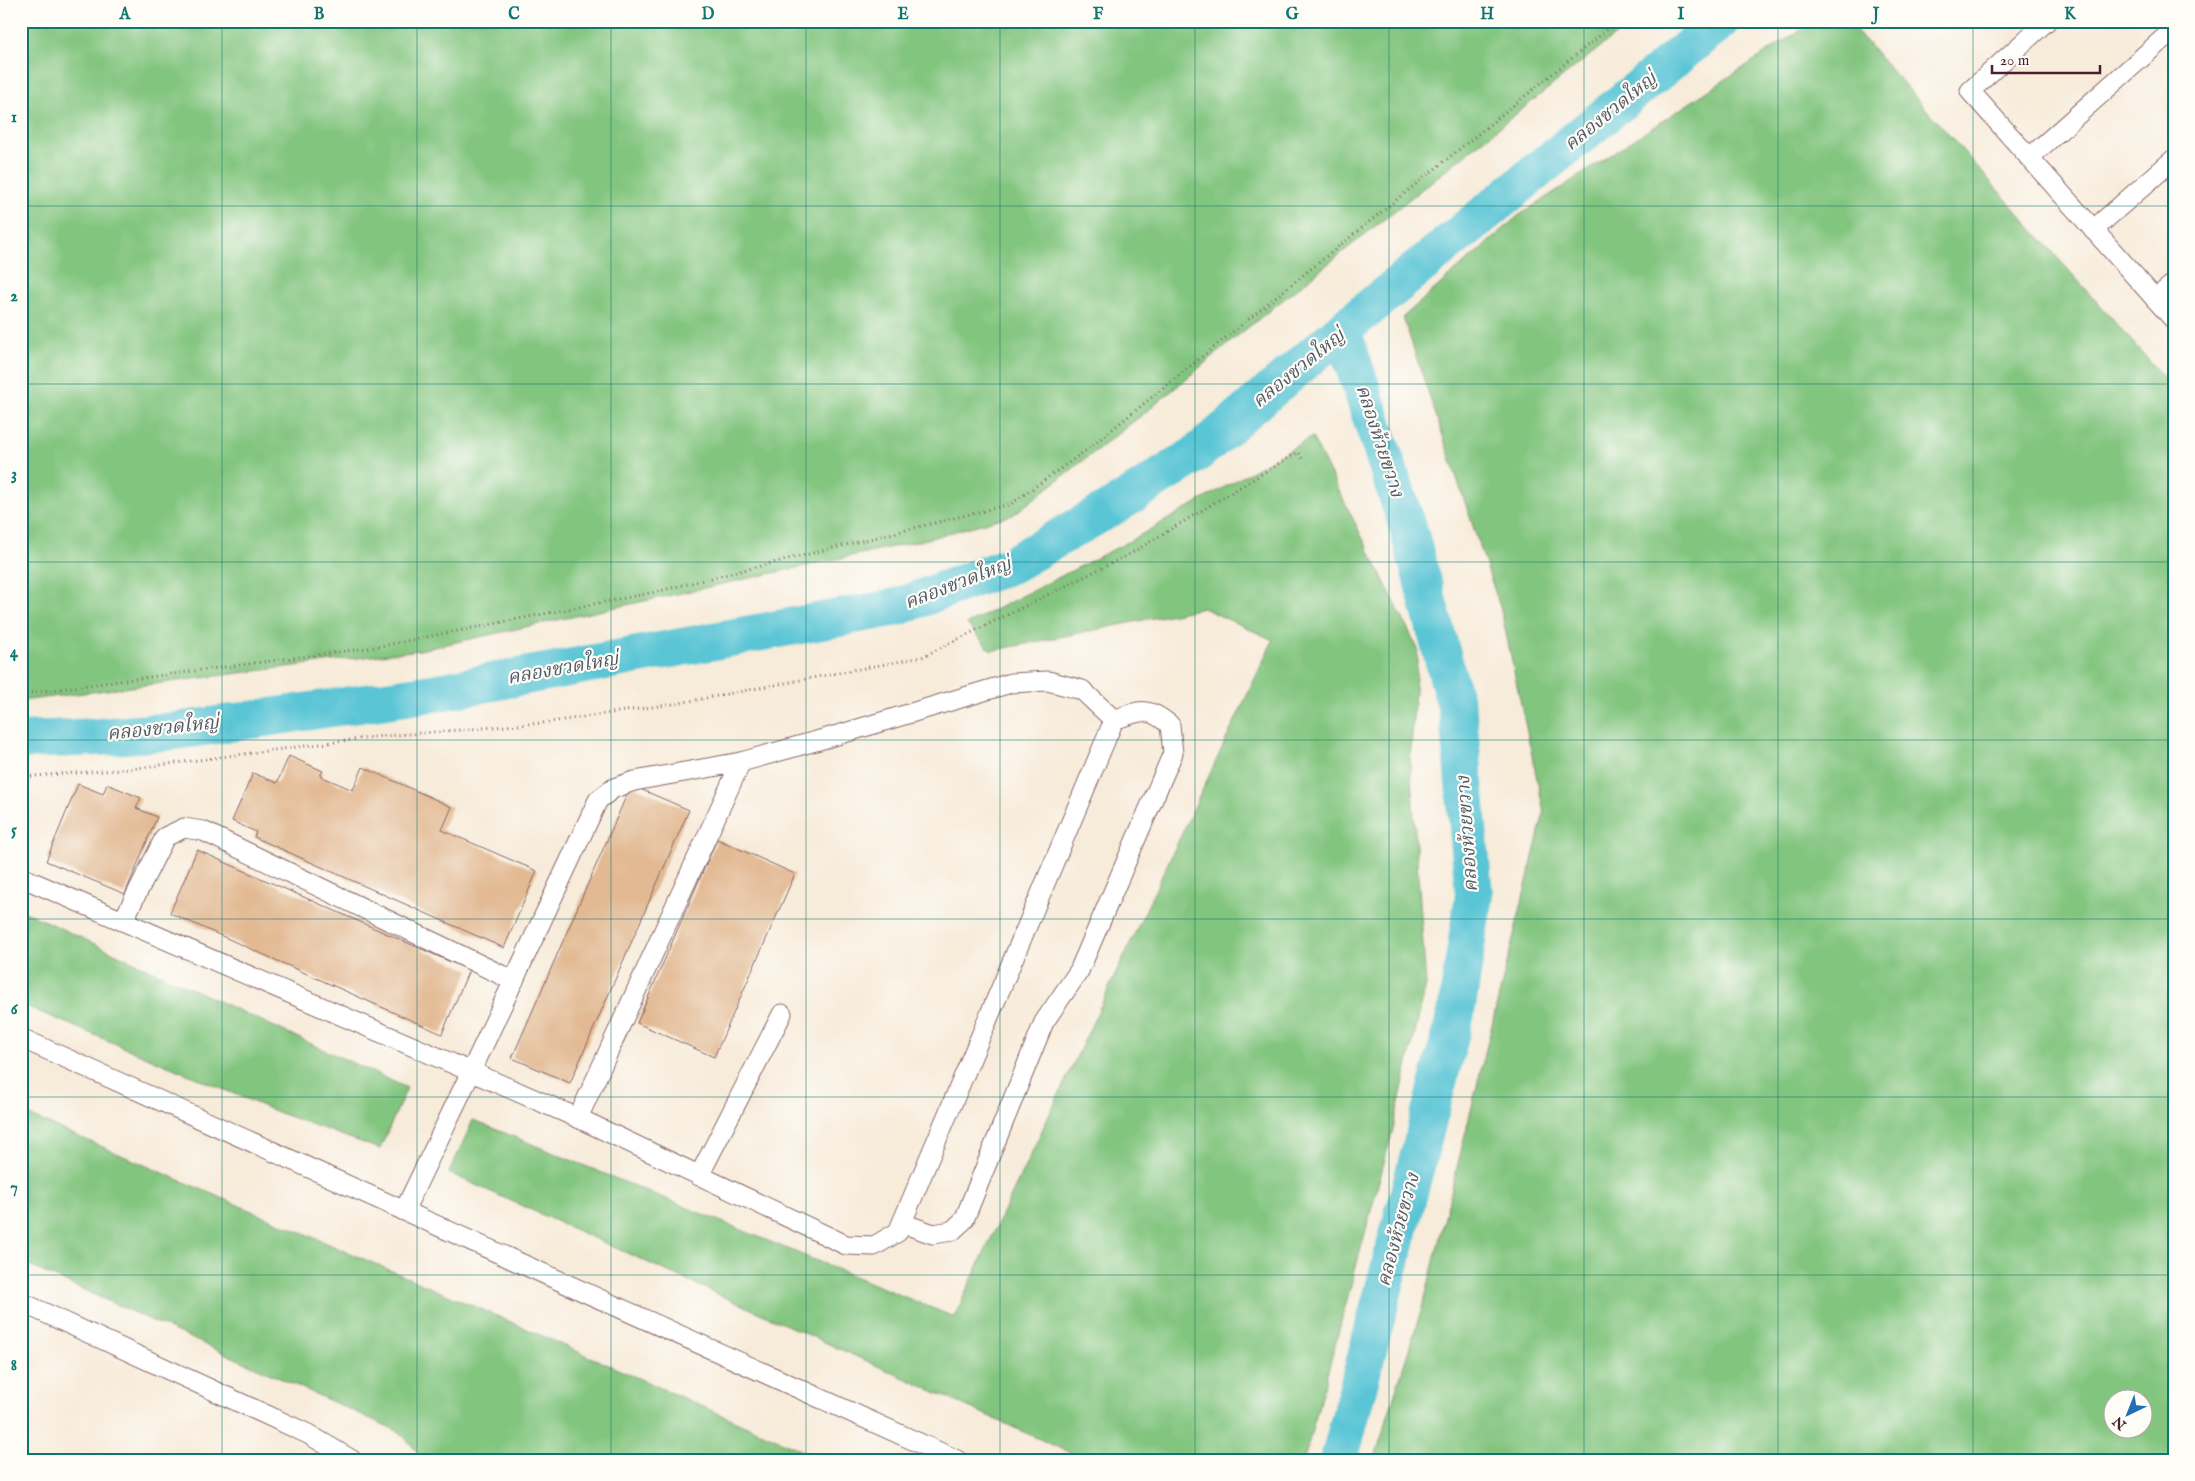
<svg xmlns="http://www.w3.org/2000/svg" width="2195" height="1481" viewBox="0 0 2195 1481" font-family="'IM FELL English','Noto Serif Thai',serif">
	<rect width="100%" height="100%" fill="#fdfcf7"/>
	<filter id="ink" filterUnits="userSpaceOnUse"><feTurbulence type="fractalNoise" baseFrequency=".02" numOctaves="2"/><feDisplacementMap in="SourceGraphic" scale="10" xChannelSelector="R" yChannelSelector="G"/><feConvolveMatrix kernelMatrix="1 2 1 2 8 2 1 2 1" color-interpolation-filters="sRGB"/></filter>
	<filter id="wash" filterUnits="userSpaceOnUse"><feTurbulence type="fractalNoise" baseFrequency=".0096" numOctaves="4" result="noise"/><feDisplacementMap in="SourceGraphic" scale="20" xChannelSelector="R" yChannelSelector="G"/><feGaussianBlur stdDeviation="1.12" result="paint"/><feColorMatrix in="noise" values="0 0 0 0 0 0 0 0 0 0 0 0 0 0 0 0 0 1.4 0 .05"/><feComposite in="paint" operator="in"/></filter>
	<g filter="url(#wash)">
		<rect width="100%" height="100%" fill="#f7ebd9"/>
		<g fill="#82c57f" stroke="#667255" fill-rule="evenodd">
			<polygon points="21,21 1633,21 1240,334 1151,408 1013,515 920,541 420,650 21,701"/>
			<path d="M1814 21H1848L2174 389V1460H1374L1425 1298 1544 812 1501 610 1403 317 1518 216ZM2112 1398H2142V1428H2112Z"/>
			<polygon points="1312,437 1418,649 1410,762 1426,985 1392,1133 1304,1460 1086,1460 449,1173 473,1120 954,1317 1273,640 1203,608 991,651 967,624 1128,542"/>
			<polygon points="21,910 407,1088 380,1149 277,1112 21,1004"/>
			<polygon points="21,1112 520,1326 824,1460 424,1460 400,1432 21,1262"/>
		</g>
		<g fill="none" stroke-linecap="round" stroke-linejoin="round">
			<g stroke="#5ac5d5" stroke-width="38">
				<polyline points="21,740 99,737 176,731 433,693 897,607 1011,565 1121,502 1195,455 1342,330 1721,21"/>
				<polyline points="1339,1460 1456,1013 1474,895 1458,714 1409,531 1342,330"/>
			</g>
		</g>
		<g id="blocks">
			<g fill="#e2b993">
				<polygon points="289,756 323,771 320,776 353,790 363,767 452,807 442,830 537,871 504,948 254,837 256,832 232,821 253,773 277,783"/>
				<polygon points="78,784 103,794 107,784 141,798 136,808 157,817 125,894 46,861"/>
				<polygon points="631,785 689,810 570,1083 512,1058"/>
				<polygon points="717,839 795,874 714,1057 637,1023"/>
				<polygon points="197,850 469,970 442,1034 170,913"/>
			</g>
		</g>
	</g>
	<g filter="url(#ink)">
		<use href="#blocks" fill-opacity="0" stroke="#876668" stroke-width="1"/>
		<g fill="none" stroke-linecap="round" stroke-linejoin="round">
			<g stroke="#876668" stroke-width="21">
				<g id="service">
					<polyline points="2047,21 1970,91 2174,320"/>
					<polyline points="2029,158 2174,29"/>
					<polyline points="2093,230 2174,159"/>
					<polyline points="2155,299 2174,283"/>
					<polyline points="21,877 578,1118 846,1245 874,1246 898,1232 1114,720 1082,690 1048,681 1011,683 841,734 741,762 634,781 614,788 598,800 471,1072 404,1211"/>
					<polyline points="123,921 165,837 184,828 203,831 514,981"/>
					<polyline points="21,1038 957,1460"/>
					<polyline points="578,1118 741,762"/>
					<polyline points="699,1176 782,1014"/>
					<path d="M902 1223 933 1234 952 1231 964 1220 1044 1022 1079 971 1173 753 1170 725C1148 706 1140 710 1114 720"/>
					<polyline points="21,1302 308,1434 352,1460"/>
				</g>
			</g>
			<g stroke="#876668" stroke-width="3" stroke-dasharray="1 4" stroke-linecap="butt">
				<polyline points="21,694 376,647 655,592 1011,504 1089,448 1618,21"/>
				<polyline points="21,777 130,769 373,737 543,723 680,703 922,657 1130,554 1298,452 1304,461"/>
			</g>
			<use href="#service" stroke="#fff" stroke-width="19"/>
		</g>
	</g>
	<path fill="none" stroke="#0f766e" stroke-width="1" stroke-opacity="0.55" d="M222 21V1460M417 21V1460M611 21V1460M806 21V1460M1000 21V1460M1195 21V1460M1389 21V1460M1584 21V1460M1778 21V1460M1973 21V1460M21 206H2174M21 384H2174M21 562H2174M21 740H2174M21 919H2174M21 1097H2174M21 1275H2174"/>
	<g text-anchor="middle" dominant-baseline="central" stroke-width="4.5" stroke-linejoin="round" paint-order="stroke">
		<g font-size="19" font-style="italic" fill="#505966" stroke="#fdfcf7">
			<text transform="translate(1611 112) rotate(-39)">คลองชวดใหญ่</text>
			<text transform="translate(1299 369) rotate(-39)">คลองชวดใหญ่</text>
			<text transform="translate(1379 441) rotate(72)">คลองห้วยขวาง</text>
			<text transform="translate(958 584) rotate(-21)">คลองชวดใหญ่</text>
			<text transform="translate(563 669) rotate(-10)">คลองชวดใหญ่</text>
			<text transform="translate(163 729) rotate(-6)">คลองชวดใหญ่</text>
			<text transform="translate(1468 834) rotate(-94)">คลองห้วยขวาง</text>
			<text transform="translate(1399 1230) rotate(-75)">คลองห้วยขวาง</text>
		</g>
	</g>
	<rect width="2195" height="1481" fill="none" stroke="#fdfcf7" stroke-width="55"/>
	<g transform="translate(2128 1414) rotate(223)"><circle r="24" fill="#fdfcf7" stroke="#b5a4a5"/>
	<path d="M0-4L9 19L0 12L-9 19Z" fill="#1f6fb2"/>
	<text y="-8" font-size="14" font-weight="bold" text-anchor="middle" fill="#4a1f2b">N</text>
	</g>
	<path d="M1992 65v8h108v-8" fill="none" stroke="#4a1f2b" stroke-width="2.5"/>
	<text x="2000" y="65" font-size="15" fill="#4a1f2b" stroke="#fdfcf7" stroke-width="4" paint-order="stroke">20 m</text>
	<rect x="28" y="28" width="2140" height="1426" fill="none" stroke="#0f766e" stroke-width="2"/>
	<g font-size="16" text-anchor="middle" font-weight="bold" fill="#0f766e">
		<text x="125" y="19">A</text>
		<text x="319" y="19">B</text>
		<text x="514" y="19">C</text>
		<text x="708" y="19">D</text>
		<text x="903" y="19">E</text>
		<text x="1098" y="19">F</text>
		<text x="1292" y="19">G</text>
		<text x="1487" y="19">H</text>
		<text x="1681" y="19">I</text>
		<text x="1876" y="19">J</text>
		<text x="2070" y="19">K</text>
		<text x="14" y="122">1</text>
		<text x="14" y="301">2</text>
		<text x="14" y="479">3</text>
		<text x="14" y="657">4</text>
		<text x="14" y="835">5</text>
		<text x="14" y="1014">6</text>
		<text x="14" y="1192">7</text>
		<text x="14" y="1370">8</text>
	</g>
</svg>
